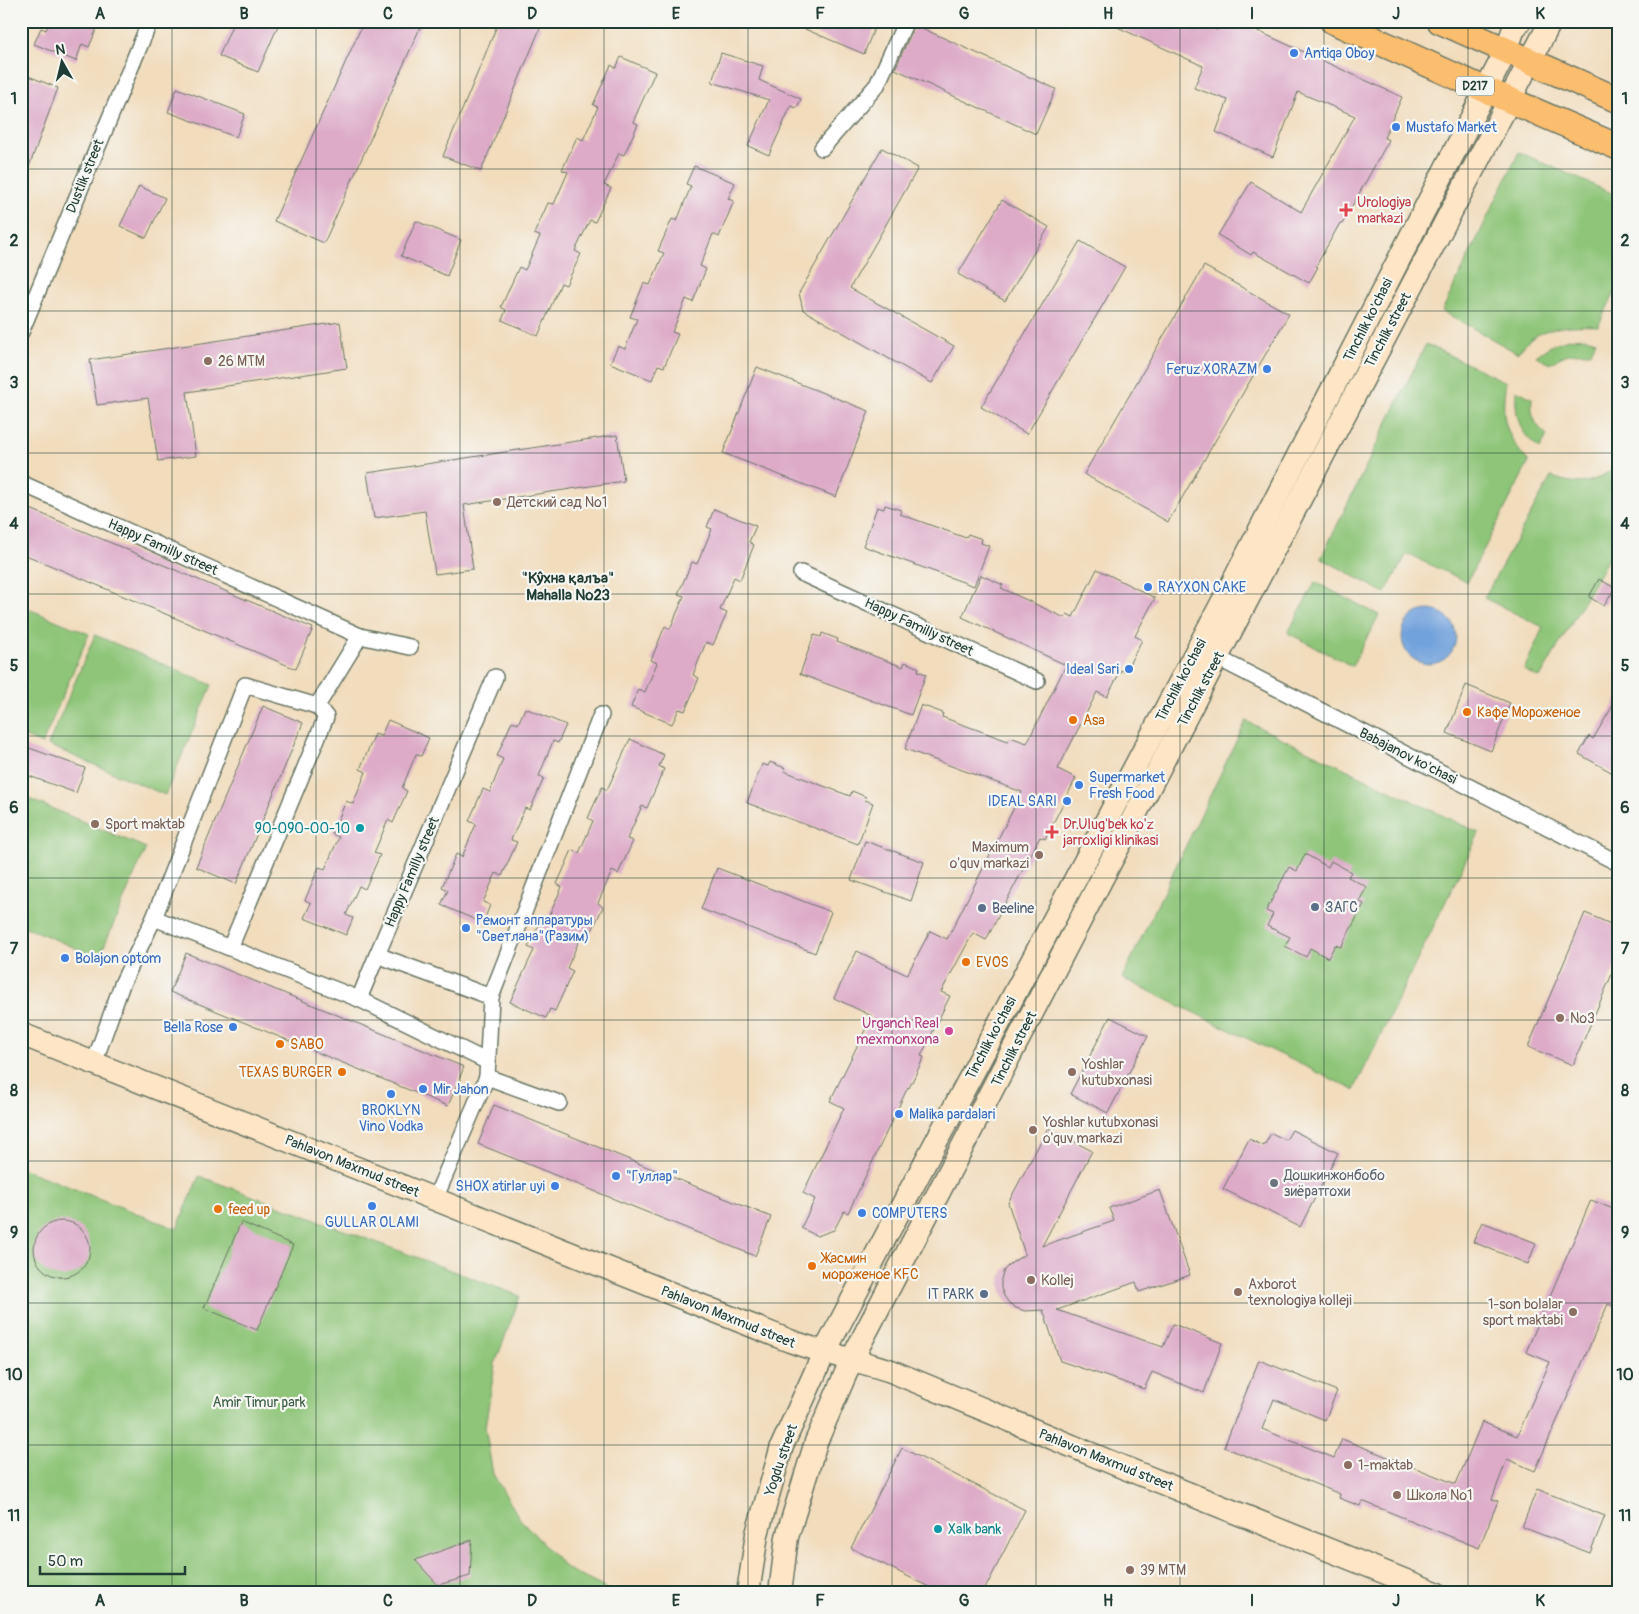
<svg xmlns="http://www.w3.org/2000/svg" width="1639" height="1614" viewBox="0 0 1639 1614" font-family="Pangolin,sans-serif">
	<rect width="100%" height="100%" fill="#f6f6f2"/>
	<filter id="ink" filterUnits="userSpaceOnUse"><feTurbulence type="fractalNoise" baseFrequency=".02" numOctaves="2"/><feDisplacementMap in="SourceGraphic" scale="10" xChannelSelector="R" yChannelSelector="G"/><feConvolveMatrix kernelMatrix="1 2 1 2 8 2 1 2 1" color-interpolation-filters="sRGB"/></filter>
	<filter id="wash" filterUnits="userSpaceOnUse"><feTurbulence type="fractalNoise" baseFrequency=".0096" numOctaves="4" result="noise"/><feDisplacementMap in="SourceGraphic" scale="20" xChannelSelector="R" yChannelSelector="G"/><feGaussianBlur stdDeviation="1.12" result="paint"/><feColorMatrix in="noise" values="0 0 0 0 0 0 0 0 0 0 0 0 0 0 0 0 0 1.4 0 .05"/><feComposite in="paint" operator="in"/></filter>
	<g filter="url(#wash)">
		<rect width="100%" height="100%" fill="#f1dcbc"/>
		<g fill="#8ec578" stroke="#568156">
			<path d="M1519 152 1618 196V286L1598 326C1577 325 1549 325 1531 339 1526 343 1522 349 1517 353L1442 311Z"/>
			<path d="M1582 337 1596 341 1590 353C1572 352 1565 353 1550 364L1536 356C1552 344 1562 339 1582 337Z"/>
			<path d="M1426 344 1506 382C1500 417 1505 436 1529 462L1467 582 1407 554 1385 593 1321 558Z"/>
			<path d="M1516 390 1532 398C1530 414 1535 426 1547 435L1540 449C1518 432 1515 416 1516 390Z"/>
			<path d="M1618 467V541L1540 678 1524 670 1543 627 1484 598 1551 477C1585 487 1587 484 1618 467Z"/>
			<polygon points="1315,582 1379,615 1352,666 1288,633"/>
			<polygon points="21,606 89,634 42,744 21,735"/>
			<polygon points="95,635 212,685 165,795 48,745"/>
			<polygon points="1246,721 1479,833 1354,1090 1122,978"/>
			<polygon points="29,799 146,848 99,958 21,925 21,818"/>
			<polygon points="21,1168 177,1229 199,1176 520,1296 495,1364 485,1427 493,1474 520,1519 567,1569 615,1593 21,1593"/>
		</g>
		<circle fill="#72a2dc" stroke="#487088" cx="1429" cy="637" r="27"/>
		<g id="blocks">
			<g fill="#ddabc8">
				<polygon points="50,21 100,21 89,47 82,44 76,61 34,44 41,28 46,30"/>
				<polygon points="234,21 280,21 258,72 219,56"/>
				<polygon points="364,21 423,21 324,243 274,221"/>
				<polygon points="499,21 529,21 541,26 481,171 443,156"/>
				<polygon points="786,21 877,21 864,54"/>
				<polygon points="1104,21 1197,21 1217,30 1221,21 1236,21 1402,97 1384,138 1389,140 1342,224 1340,223 1316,266 1318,267 1309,283 1253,252 1251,255 1218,235 1251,182 1301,212 1355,116 1298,92 1273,157 1216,132 1228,100 1194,88 1203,66"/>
				<polygon points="915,25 1056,89 1036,134 895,69"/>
				<polygon points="721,53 763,66 759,80 801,99 797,108 791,106 769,155 748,146 769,100 712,82"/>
				<polygon points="621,57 655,72 633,122 638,124 624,155 619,153 604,185 611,188 595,222 590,220 575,251 581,254 566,285 561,283 538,336 502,320 506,310 501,307 519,267 525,270 540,236 534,234 548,203 554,204 568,172 562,170 577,137 583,140 598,107 593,105 611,65 616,68"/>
				<polygon points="21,73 58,88 23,183 21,183"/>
				<polygon points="177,88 245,114 236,137 168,112"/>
				<polygon points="882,148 918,168 850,288 954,346 932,383 803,310 799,293"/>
				<polygon points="694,166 735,183 728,199 734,201 719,237 713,234 700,266 706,269 693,302 686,299 672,332 678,334 664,367 658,365 652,380 610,363 618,346 625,349 637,319 630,317 644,283 650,285 664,253 658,251 672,219 677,221 691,186 686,184"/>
				<polygon points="139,186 165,198 146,238 120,226"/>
				<polygon points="1002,200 1049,227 1005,301 958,274"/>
				<polygon points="416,221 461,240 447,276 401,256"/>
				<polygon points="1080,241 1125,267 1027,434 981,407"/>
				<polygon points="1204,266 1289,314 1168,522 1084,474"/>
				<polygon points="340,322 347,368 187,392 196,456 158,461 148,398 97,405 90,360"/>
				<polygon points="757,367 869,411 836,497 723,453"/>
				<polygon points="617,435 624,481 464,505 473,569 435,574 425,511 374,518 367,473"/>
				<polygon points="21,505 313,628 296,669 21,553"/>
				<polygon points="885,505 901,510 900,514 966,538 968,534 982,539 981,543 989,546 974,586 863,546 877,507 884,509"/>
				<polygon points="714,509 756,526 749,542 754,545 740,580 734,577 720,610 727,613 713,645 706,642 693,675 699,678 685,711 679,709 672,724 631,707 638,689 645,692 657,663 651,660 665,626 670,629 684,596 678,594 692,562 697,564 712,529 707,527"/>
				<polygon points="1097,569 1155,598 1135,636 1142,640 1125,672 1121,670 1107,697 1097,692 1058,769 1076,778 1045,839 1040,837 986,940 973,933 941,992 950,996 921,1056 924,1057 909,1088 908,1087 848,1213 844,1211 834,1230 817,1236 801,1228 815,1199 803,1193 844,1108 830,1101 872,1016 834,998 857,951 907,975 930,931 947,939 1022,792 905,749 921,705 943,713 942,717 1008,741 1010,737 1027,743 1066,665 962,617 981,575 1003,585 1001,588 1065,618 1067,614 1073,617"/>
				<polygon points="1599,579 1615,588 1604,606 1589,597"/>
				<polygon points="822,633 838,639 837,642 903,667 905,662 919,668 918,671 926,674 911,715 800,674 814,635 821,637"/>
				<polygon points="1466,685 1510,703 1491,751 1447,733"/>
				<polygon points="1618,697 1618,776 1579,754 1589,736 1593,739"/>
				<polygon points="263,706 303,723 236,884 196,867"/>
				<polygon points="525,708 566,725 558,743 553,741 539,776 544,778 530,810 525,808 511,840 517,842 502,876 496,873 483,902 490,905 483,923 441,905 448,890 442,887 456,854 462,857 476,824 469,821 483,789 490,792 503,759 497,756 512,721 518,724"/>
				<polygon points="388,720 429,738 421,756 416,754 402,788 407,791 393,823 388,820 374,853 380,855 365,889 359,886 346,915 353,918 346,935 304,918 311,903 305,900 319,867 325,869 339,837 332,834 346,801 353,804 366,772 360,769 375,734 381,736"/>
				<polygon points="630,739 664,755 659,766 664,769 647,808 642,806 627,839 633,841 618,874 612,871 598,903 603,907 589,937 582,934 567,968 573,971 555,1011 550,1009 546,1018 510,1002 534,950 528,947 543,916 548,918 562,887 557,884 572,850 579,853 593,821 588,818 602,787 607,790"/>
				<polygon points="21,745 85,768 76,793 21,773"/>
				<polygon points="770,762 785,768 784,771 850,796 852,791 866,797 865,800 873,803 858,844 747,803 762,764 768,766"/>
				<polygon points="865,841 924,862 911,901 851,880"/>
				<polygon points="1305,854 1328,867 1331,861 1351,872 1348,877 1367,887 1359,901 1364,904 1341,947 1335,945 1328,958 1310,948 1306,957 1285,946 1290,937 1267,926 1273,914 1266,911 1289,867 1297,871"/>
				<polygon points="717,868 831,912 815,953 701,909"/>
				<polygon points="1585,913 1618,927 1618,960 1573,1065 1528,1047"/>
				<polygon points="186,953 464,1067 448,1106 170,992"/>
				<polygon points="1110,1017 1148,1036 1108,1113 1070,1094"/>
				<polygon points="494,1105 771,1217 755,1256 478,1144"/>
				<polygon points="1048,1128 1092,1151 1042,1246 1114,1221 1109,1208 1160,1190 1190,1275 1139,1292 1136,1282 1057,1310 1163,1347 1173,1324 1222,1343 1204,1393 1152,1372 1144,1389 1060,1361 1043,1310 1025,1311 1016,1308 1009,1303 1004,1296 1001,1288 1001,1279 1004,1270 1010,1264 1025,1254 1008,1203"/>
				<polygon points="1292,1130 1338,1153 1300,1227 1223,1189 1249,1139 1264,1146 1271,1133 1286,1140"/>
				<polygon points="1591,1200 1618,1211 1618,1308 1608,1304 1535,1471 1507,1459 1492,1499 1498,1501 1479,1548 1362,1501 1360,1506 1339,1498 1340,1494 1224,1447 1259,1360 1337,1391 1325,1420 1274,1399 1262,1429 1334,1458 1342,1439 1456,1484 1482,1422 1517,1436 1550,1362 1526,1352"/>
				<circle cx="62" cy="1249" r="28"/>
				<polygon points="241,1222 293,1245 257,1330 204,1308"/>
				<polygon points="1482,1222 1536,1243 1528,1264 1473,1242"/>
				<polygon points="902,1448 1025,1510 983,1593 941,1593 851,1548"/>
				<polygon points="1537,1489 1605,1516 1590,1553 1522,1527"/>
				<polygon points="472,1540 470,1576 438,1585 415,1560"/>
			</g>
		</g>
	</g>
	<g filter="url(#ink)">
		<use href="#blocks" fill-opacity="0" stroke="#687564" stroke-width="1"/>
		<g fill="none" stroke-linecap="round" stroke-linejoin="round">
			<g stroke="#687564" stroke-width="18">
				<g id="street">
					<polyline points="822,148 877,85 906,21"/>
					<polyline points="21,332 150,21"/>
					<polyline points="21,483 360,636 317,706 245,685 154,918 122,984 94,1063"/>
					<polyline points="801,573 1037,681"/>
					<polyline points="360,636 410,647"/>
					<polyline points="1208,653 1618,863"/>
					<polyline points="154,918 359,999 488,1062"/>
					<polyline points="230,948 326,717 317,706"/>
					<polyline points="491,997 377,955 495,677"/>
					<polyline points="359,999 377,955"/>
					<polyline points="487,1077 491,997 601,715"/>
					<polyline points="435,1199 487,1077 559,1103"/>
				</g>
			</g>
			<g stroke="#687564" stroke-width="25">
				<g id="secondary">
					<path d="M21 1034 790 1341C823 1353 857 1360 891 1371L1120 1466 1436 1593"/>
					<polyline points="748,1593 757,1534 782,1446 824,1353 1232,584 1506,51 1513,31 1520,21"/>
					<polyline points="780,1593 787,1537 816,1442 852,1359 1201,688 1551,21"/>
				</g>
			</g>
			<g stroke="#687564" stroke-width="28">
				<g id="primary">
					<polyline points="1333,21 1486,90 1618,147"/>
					<polyline points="1440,21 1618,100"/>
				</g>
			</g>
			<use href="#street" stroke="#fff" stroke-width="15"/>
			<use href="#secondary" stroke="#fde5c5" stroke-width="22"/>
			<use href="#primary" stroke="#fbbd6e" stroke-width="25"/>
		</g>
	</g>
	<path fill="none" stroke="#1f3d34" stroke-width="1" stroke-opacity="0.55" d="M172 21V1593M316 21V1593M460 21V1593M604 21V1593M748 21V1593M892 21V1593M1036 21V1593M1180 21V1593M1324 21V1593M1468 21V1593M21 169H1618M21 311H1618M21 453H1618M21 594H1618M21 736H1618M21 878H1618M21 1020H1618M21 1161H1618M21 1303H1618M21 1445H1618"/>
	<g fill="#3f7fe0" stroke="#f6f6f2" stroke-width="2">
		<circle cx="1294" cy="53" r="5"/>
		<circle cx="1396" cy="127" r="5"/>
		<circle cx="1267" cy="369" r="5"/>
		<circle cx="1148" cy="587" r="5"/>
		<circle cx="1129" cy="669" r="5"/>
		<circle cx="1079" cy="785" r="5"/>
		<circle cx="1067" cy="801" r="5"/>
		<circle cx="466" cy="928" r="5"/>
		<circle cx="65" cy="958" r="5"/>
		<circle cx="233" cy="1027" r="5"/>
		<circle cx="423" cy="1089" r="5"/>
		<circle cx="391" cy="1094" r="5"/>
		<circle cx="899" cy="1114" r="5"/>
		<circle cx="616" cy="1176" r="5"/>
		<circle cx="555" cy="1186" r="5"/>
		<circle cx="372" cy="1206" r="5"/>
		<circle cx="862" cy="1213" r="5"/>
	</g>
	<g fill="#e0444e" stroke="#f6f6f2" stroke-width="2">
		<path d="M1343.5 202.5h5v5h5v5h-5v5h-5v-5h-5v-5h5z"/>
		<path d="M1049.5 824.5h5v5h5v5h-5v5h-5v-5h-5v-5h5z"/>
	</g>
	<g fill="#8d6e63" stroke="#f6f6f2" stroke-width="2">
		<circle cx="208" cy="361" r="5"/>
		<circle cx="497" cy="502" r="5"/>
		<circle cx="95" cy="824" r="5"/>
		<circle cx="1039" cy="855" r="5"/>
		<circle cx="1560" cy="1018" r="5"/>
		<circle cx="1072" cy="1072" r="5"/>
		<circle cx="1033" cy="1130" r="5"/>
		<circle cx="1031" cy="1280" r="5"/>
		<circle cx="1238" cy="1292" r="5"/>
		<circle cx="1573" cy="1312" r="5"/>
		<circle cx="1348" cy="1465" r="5"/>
		<circle cx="1397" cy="1495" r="5"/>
		<circle cx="1130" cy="1570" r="5"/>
	</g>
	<g fill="#e8710a" stroke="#f6f6f2" stroke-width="2">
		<circle cx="1467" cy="712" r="5"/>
		<circle cx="1073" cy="720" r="5"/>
		<circle cx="966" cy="962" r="5"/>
		<circle cx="280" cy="1044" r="5"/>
		<circle cx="342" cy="1072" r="5"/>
		<circle cx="218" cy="1209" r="5"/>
		<circle cx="812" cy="1266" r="5"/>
	</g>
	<g fill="#0f9aa8" stroke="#f6f6f2" stroke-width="2">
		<circle cx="360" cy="828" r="5"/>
		<circle cx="938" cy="1529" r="5"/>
	</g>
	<g fill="#5c6f8a" stroke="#f6f6f2" stroke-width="2">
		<circle cx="1315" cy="907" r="5"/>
		<circle cx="982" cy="908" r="5"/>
		<circle cx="984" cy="1294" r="5"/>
	</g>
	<circle fill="#d1479c" stroke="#f6f6f2" stroke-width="2" cx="949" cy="1031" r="5"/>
	<circle fill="#6b7280" stroke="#f6f6f2" stroke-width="2" cx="1274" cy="1183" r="5"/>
	<g text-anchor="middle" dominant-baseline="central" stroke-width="4.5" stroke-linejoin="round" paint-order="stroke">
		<rect fill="#f6f6f2" stroke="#60746d" stroke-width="1" x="1456" y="76.5" width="38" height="19" rx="4"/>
		<g font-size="12" font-weight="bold" fill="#1f3d34">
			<text x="1475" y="86">D217</text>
		</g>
		<g font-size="14" fill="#366cbe" stroke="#f6f6f2" text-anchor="start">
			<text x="1304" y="53">Antiqa Oboy</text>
			<text x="1406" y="127">Mustafo Market</text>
			<text x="1257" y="369" text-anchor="end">Feruz XORAZM</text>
			<text x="1158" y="587">RAYXON CAKE</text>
			<text x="1119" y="669" text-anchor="end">Ideal Sari</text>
			<text x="1089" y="777">Supermarket<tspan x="1089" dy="16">Fresh Food</tspan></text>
			<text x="1057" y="801" text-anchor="end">IDEAL SARI</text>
			<text x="476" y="920">Ремонт аппаратуры<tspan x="476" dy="16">"Светлана"(Разим)</tspan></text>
			<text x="75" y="958">Bolajon optom</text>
			<text x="223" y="1027" text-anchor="end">Bella Rose</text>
			<text x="433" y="1089">Mir Jahon</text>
			<text x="391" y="1110" text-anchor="middle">BROKLYN<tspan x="391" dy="16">Vino Vodka</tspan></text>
			<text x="909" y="1114">Malika pardalari</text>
			<text x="626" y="1176">"Гуллар"</text>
			<text x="545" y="1186" text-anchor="end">SHOX atirlar uyi</text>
			<text x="872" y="1213">COMPUTERS</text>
			<text x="372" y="1222" text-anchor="middle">GULLAR OLAMI</text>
		</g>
		<g font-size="14" fill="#1f3d34" stroke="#f6f6f2">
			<text transform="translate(85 176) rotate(-68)">Dustlik street</text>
			<text transform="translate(1368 320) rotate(-63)">Tinchlik ko'chasi</text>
			<text transform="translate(1388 330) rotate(-62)">Tinchlik street</text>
			<text transform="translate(163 547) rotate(24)">Happy Familly street</text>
			<text transform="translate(919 627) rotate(25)">Happy Familly street</text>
			<text transform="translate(1181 680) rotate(-62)">Tinchlik ko'chasi</text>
			<text transform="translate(1201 689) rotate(-62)">Tinchlik street</text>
			<text transform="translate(1408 756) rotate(27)">Babajanov ko'chasi</text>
			<text transform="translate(412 872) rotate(-67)">Happy Familly street</text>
			<text transform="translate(991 1038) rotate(-62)">Tinchlik ko'chasi</text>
			<text transform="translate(1014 1049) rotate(-63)">Tinchlik street</text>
			<text transform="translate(352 1166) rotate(22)">Pahlavon Maxmud street</text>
			<text transform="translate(728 1317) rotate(22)">Pahlavon Maxmud street</text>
			<text transform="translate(781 1460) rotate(-71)">Yogdu street</text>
			<text transform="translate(1106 1460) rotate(22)">Pahlavon Maxmud street</text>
		</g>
		<g font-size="14" fill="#be3a42" stroke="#f6f6f2" text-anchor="start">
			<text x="1357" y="202">Urologiya<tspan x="1357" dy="16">markazi</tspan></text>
			<text x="1063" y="824">Dr.Ulug'bek ko'z<tspan x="1063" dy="16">jarroxligi klinikasi</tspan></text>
		</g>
		<g font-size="14" fill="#785e54" stroke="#f6f6f2" text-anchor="start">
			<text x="218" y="361">26 MTM</text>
			<text x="507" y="502">Детский сад №1</text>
			<text x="105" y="824">Sport maktab</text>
			<text x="1029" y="847" text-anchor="end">Maximum<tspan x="1029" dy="16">o'quv markazi</tspan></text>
			<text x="1570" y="1018">№3</text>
			<text x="1082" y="1064">Yoshlar<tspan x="1082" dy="16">kutubxonasi</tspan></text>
			<text x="1043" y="1122">Yoshlar kutubxonasi<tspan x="1043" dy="16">o'quv markazi</tspan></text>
			<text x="1041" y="1280">Kollej</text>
			<text x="1248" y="1284">Axborot<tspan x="1248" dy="16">texnologiya kolleji</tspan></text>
			<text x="1563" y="1304" text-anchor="end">1-son bolalar<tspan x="1563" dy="16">sport maktabi</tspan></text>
			<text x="1358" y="1465">1-maktab</text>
			<text x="1407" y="1495">Школа №1</text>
			<text x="1140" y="1570">39 MTM</text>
		</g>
		<g font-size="14" fill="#c56008" stroke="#f6f6f2" text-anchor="start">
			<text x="1477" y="712">Кафе Мороженое</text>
			<text x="1083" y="720">Asa</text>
			<text x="976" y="962">EVOS</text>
			<text x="290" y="1044">SABO</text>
			<text x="332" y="1072" text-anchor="end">TEXAS BURGER</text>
			<text x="228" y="1209">feed up</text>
			<text x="822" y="1258">Жасмин<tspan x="822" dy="16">мороженое KFC</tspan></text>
		</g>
		<g font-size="14" fill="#0d838f" stroke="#f6f6f2" text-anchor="end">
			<text x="350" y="828">90-090-00-10</text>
			<text x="948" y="1529" text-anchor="start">Xalk bank</text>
		</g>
		<g font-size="14" fill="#4e5e75" stroke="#f6f6f2" text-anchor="start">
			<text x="1325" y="907">ЗАГС</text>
			<text x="992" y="908">Beeline</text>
			<text x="974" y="1294" text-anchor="end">IT PARK</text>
		</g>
		<g font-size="14" fill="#b23c85" stroke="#f6f6f2" text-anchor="end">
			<text x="939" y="1023">Urganch Real<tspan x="939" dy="16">mexmonxona</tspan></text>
		</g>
		<g font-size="14" fill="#5b616d" stroke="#f6f6f2" text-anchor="start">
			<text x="1284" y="1175">Дошкинжонбобо<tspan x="1284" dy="16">зиёратгохи</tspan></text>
		</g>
		<g font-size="14" fill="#3b5f45" stroke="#f6f6f2">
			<text x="259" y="1402">Amir Timur park</text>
		</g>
		<g font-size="15" font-weight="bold" fill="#1f3d34" stroke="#f6f6f2">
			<text x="568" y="578">"Kŷхна қалъа"<tspan x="568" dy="17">Mahalla №23</tspan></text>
		</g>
	</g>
	<rect width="1639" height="1614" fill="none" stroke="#f6f6f2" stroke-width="55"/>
	<g transform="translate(62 62) rotate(352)" stroke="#f6f6f2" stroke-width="4" paint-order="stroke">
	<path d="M0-4L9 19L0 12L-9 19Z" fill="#1f3d34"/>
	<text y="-8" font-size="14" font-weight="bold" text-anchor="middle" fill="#1f3d34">N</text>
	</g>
	<path d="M40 1566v8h145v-8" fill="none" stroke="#1f3d34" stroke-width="2.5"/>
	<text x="48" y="1566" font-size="15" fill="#1f3d34" stroke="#f6f6f2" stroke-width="4" paint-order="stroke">50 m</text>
	<rect x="28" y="28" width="1584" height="1558" fill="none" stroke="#1f3d34" stroke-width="2"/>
	<g font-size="16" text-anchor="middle" font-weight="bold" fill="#1f3d34">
		<text x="100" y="19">A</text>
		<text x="244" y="19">B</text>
		<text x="388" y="19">C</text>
		<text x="532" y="19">D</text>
		<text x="676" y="19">E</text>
		<text x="820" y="19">F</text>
		<text x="964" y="19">G</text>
		<text x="1108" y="19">H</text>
		<text x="1252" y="19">I</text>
		<text x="1396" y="19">J</text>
		<text x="1540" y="19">K</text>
		<text x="14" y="104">1</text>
		<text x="1625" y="104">1</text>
		<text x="14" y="246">2</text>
		<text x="1625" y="246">2</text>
		<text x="14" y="388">3</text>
		<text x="1625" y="388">3</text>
		<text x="14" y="529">4</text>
		<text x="1625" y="529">4</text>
		<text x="14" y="671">5</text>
		<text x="1625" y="671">5</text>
		<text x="14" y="813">6</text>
		<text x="1625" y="813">6</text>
		<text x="14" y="954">7</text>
		<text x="1625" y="954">7</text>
		<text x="14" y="1096">8</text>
		<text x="1625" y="1096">8</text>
		<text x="14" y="1238">9</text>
		<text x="1625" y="1238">9</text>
		<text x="14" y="1380">10</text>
		<text x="1625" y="1380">10</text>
		<text x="14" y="1521">11</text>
		<text x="1625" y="1521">11</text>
		<text x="100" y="1606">A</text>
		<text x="244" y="1606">B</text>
		<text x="388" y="1606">C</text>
		<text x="532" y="1606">D</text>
		<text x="676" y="1606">E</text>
		<text x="820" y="1606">F</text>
		<text x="964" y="1606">G</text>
		<text x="1108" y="1606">H</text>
		<text x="1252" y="1606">I</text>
		<text x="1396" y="1606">J</text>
		<text x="1540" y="1606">K</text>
	</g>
</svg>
